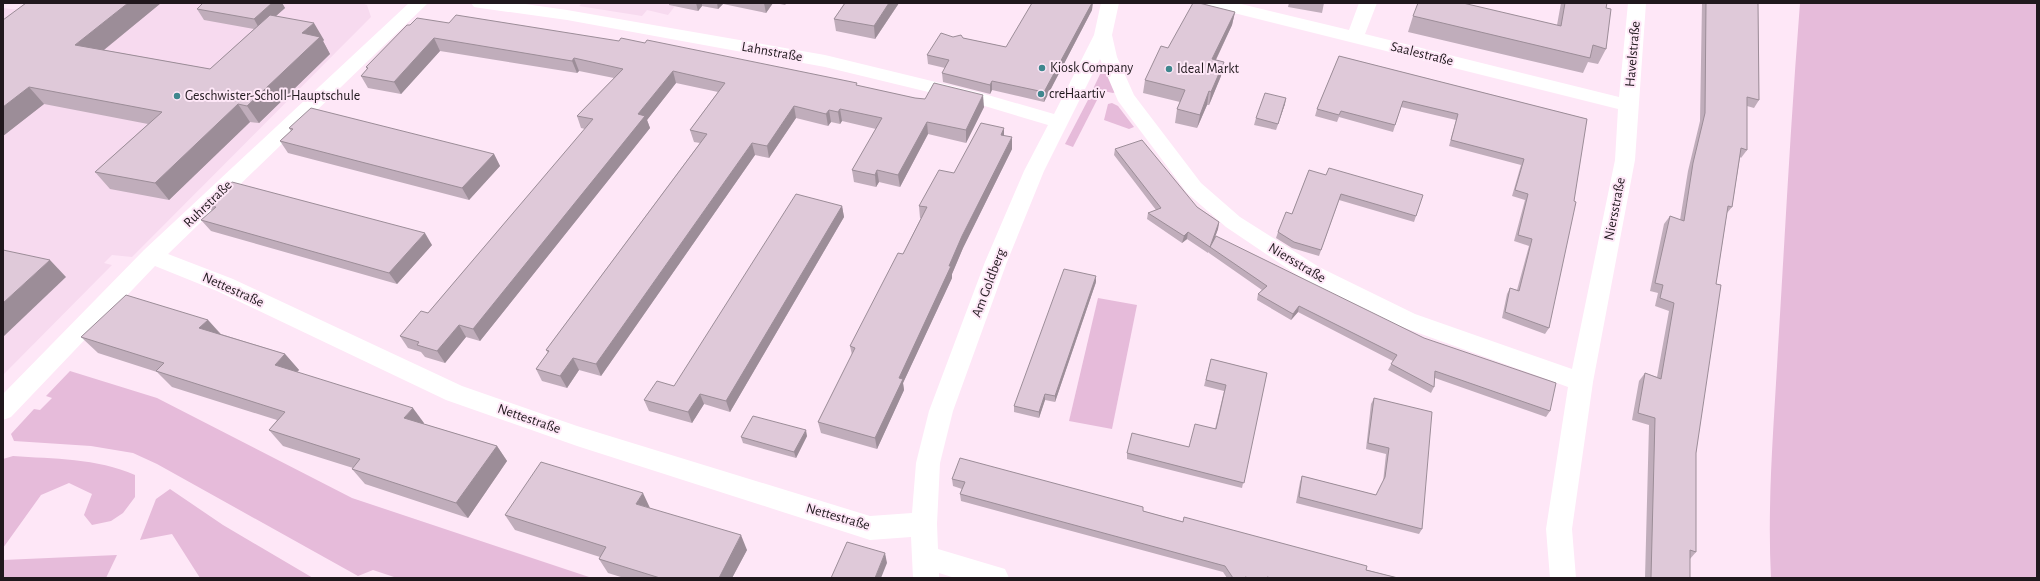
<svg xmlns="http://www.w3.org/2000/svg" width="2040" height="581" viewBox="0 0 2040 581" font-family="'Alegreya Sans',sans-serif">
	<rect width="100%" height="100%" fill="#fee7f7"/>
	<g fill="#f7daef">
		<polygon points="38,3 361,3 367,5 371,17 132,257 112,255 104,263 112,265 3,375 3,8 27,11"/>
		<polygon points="582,3 724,3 718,9 702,6 698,11 675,6 668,15 647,10 642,16 579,6"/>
	</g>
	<g fill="#e6bbda">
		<path d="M1800 3H2037V578H1771C1767 501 1774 425 1778 348 1785 233 1791 118 1800 3Z"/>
		<polygon points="1102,70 1105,71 1118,91 1113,93 1093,89"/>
		<polygon points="1089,98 1097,100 1073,147 1065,144"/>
		<polygon points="1112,103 1118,106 1134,127 1129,129 1104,120 1108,104"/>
		<polygon points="1098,298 1137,305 1112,429 1069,421"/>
		<polygon points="70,371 157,398 352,498 592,578 397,578 373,570 358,576 157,464 133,453 91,446 14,441 11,434 34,409 40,410 52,398 46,396"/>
		<path d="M13 456C53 459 97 458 135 475V497L123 513 111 521 92 525 84 515 92 494 69 483 41 495 3 548V459Z"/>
		<polygon points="170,489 223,525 313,578 200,578 172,534 140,540 156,499"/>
		<polygon points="117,555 106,578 3,578 3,560"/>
	</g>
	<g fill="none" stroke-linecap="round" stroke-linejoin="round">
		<polygon fill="#fff" fill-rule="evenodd" points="409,3 428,3 168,254 233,279 462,386 577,426 870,516 912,513 916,463 929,411 985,262 1024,171 1048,125 978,104 825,67 567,20 480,8 474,7 471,3 518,3 567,10 825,55 981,93 1054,114 1094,35 1101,3 1119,3 1112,35 1117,57 1134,95 1201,183 1240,217 1319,267 1415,314 1572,369 1615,160 1618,109 1210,7 1207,3 1237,3 1349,30 1359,3 1377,3 1365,34 1619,97 1628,3 1646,3 1635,160 1593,382 1572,529 1576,578 1550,578 1546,529 1568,387 1399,326 1303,279 1226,227 1187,193 1118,101 1100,59 1044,171 1007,262 953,411 940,463 937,524 938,549 1005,569 1009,578 955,578 939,573 939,578 913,578 911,537 870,540 577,446 446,400 217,291 155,266 11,417 3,420 3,394 144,250"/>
	</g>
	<g fill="#c0adbb">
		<polygon points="161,3 104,50 210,69 254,29 204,20 197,9 203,3 282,3 285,8 276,16 324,40 323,41 330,54 259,123 250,122 169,200 110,189 95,172 148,124 44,104 3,136 3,20"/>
		<polygon points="669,3 773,3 766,13 723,4 718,9 702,6 698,11 669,5"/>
		<polygon points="775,3 787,3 785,5"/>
		<polygon points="845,3 899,3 875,39 836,31 834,19"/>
		<polygon points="1289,3 1324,3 1322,13 1288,7"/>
		<polygon points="1561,3 1607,3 1606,8 1606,49 1598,64 1588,62 1583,73 1408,32 1413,16 1557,25"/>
		<polygon points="1702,3 1758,3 1759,100 1754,108 1747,106 1747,150 1741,158 1740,157 1732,207 1727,213 1716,284 1696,453 1696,552 1690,559 1690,578 1645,578 1649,425 1632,420 1639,381 1645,373 1657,377 1669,311 1655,306 1658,293 1650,291 1664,224 1670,216 1680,220 1688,171 1700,121"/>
		<polygon points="1092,10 1044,102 992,90 990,94 943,82 942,73 945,68 928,64 927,55 953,37 963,38 1006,47"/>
		<polygon points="1235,12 1232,25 1216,60 1221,76 1209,105 1207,105 1197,128 1175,123 1177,109 1180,102 1143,93 1145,80 1168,48"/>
		<polygon points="407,25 858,86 915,98 984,107 966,143 928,134 900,187 879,182 876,187 854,182 852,170 876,129 842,121 840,124 831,122 828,126 796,118 769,158 755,155 601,376 579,370 567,388 542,381 536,369 548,353 546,350 700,143 694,142 690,130 718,92 676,83 647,120 650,128 480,341 466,337 445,363 425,357 421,352 408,348 400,336 428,313 585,129 581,128 577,116 614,78 579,71 577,73 440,51 401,94 368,88 361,76 367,69 366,67"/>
		<polygon points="1339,56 1587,119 1549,328 1545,334 1502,318 1507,294 1510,288 1517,290 1529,246 1514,241 1525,200 1512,196 1521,165 1449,146 1456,120 1401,107 1393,132 1339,117 1337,122 1315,116 1317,109"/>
		<polygon points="1285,104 1276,130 1254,125 1256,118"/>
		<polygon points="289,128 494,154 500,166 469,200 288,153 280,141 291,131"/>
		<polygon points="1004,128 1004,136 1012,149 963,248 952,274 952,278 903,383 904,390 877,449 821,433 818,422 852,355 850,346 903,254 921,218 920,218 919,206 954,173"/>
		<polygon points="1115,149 1197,207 1219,222 1218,229 1213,242 1550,411 1546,417 1435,378 1434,387 1431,393 1388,370 1393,361 1298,312 1291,320 1257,300 1258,294 1262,290 1209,253 1209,252 1208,253 1187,239 1182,243 1147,219 1148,213 1156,210 1114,155"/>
		<polygon points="1309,170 1416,216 1414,222 1339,200 1319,256 1292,248 1276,238 1278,232 1292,214"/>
		<polygon points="206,205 432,245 397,284 211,231 201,220 212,211"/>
		<polygon points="842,206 844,217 730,412 704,404 692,423 649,411 644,400 674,386"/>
		<polygon points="1096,282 1055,402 1045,400 1039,418 1014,412 1014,406"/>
		<polygon points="208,320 221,334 285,354 299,370 297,372 424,423 424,424 497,446 507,461 468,518 365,484 352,469 353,468 283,446 269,430 277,420 172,387 157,372 98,353 81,337"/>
		<polygon points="1211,359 1267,373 1242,488 1127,459 1127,453 1189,447 1215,429 1224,391 1204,386"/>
		<polygon points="1374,398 1422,529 1419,534 1296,503 1300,482 1302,476 1376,495 1383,482 1386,454 1366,449 1371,404"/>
		<polygon points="807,436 796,458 743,443 741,437"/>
		<polygon points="952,479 1143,511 1398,578 1227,578 1223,572 961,501 960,494 962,489 953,486"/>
		<polygon points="650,508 747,550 732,578 624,578 608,573 599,559 600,557 515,530 505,515"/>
	</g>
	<g fill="#9c8d98">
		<polygon points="128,3 161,3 89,62 75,45"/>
		<polygon points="272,3 282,3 285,8 260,30 254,19"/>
		<polygon points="696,3 702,3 702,6 698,11"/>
		<polygon points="717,3 723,3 723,4 718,9"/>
		<polygon points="764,3 773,3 766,13"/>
		<polygon points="889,3 899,3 875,39 874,26"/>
		<polygon points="1090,3 1093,3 1092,10 1044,102 1044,92"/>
		<polygon points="1235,12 1232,25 1210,72 1212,59"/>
		<polygon points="314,23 324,40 323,41 330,54 259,123 247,106 302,33"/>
		<polygon points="434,38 440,51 401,94 394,82"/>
		<polygon points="574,58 579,71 577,73 572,61"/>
		<polygon points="1224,62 1221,76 1209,105 1211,92"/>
		<polygon points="673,71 676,83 647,120 650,128 480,341 473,329 638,114"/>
		<polygon points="992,81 992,90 990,94 990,85"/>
		<polygon points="29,87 44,104 3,136 3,107"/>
		<polygon points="1209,91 1207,105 1197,128 1200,115"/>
		<polygon points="983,95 984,107 966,143 966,130"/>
		<polygon points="1286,98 1285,104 1276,130 1278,124"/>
		<polygon points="238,104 250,122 169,200 155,183"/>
		<polygon points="794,106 796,118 769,158 767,146"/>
		<polygon points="840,109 842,121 840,124 838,112"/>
		<polygon points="829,110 831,122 828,126 826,114"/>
		<polygon points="927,122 928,134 900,187 898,175"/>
		<polygon points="1004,128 1004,140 1001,135"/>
		<polygon points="1012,137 1012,149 963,248 952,274 952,278 903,383 904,390 877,449 875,438 899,378 962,236"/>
		<polygon points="752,143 755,155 601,376 596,364"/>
		<polygon points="494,154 500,166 469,200 462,188"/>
		<polygon points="877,170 879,182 876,187 875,175"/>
		<polygon points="842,206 844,217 730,412 726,401"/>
		<polygon points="1219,222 1218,229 1211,248 1210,247 1208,253 1210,247"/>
		<polygon points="1188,232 1187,239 1182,243 1184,236"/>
		<polygon points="425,233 432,245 397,284 389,273"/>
		<polygon points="50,260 66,277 3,337 3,303"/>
		<polygon points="1096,276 1096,282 1055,402 1055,396"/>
		<polygon points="1299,306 1298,312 1291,320 1293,314"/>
		<polygon points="208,320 222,336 199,328"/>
		<polygon points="459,325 466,337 445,363 437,351"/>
		<polygon points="285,354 299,370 288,381 275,365"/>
		<polygon points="573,358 579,370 567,388 560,376"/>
		<polygon points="700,394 704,404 692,423 688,412"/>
		<polygon points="1045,394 1045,400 1039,418 1039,412"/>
		<polygon points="413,408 424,423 416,433 404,418"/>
		<polygon points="806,430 807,436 796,458 794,452"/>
		<polygon points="497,446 507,461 468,518 456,503"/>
		<polygon points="643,493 650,508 636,504"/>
		<polygon points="741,535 747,550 732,578 719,578"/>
		<polygon points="885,553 887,563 881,578 875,578"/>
	</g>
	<g fill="#dfc9d9" stroke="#9c8d98">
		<polygon points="26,3 128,3 75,45 210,69 270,15 314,23 302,33 320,37 247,106 238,104 155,183 95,172 162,112 29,87 3,107 3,20"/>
		<polygon points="203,3 272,3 254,19 197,9"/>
		<polygon points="845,3 889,3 874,26 834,19"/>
		<polygon points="1032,3 1092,3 1044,92 992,81 990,85 942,73 949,60 927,55 941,33 953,37 961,35 963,38 1006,47"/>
		<polygon points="1193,3 1199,3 1235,12 1212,59 1224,62 1211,92 1209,91 1200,115 1177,109 1185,90 1145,80 1161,46 1168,48"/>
		<polygon points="1418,3 1463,3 1561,26 1565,3 1607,3 1606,8 1611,9 1606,49 1593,45 1590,58 1413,16"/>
		<polygon points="1706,3 1758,3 1759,100 1747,97 1747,150 1741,148 1732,207 1728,206 1716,284 1721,285 1696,453 1696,552 1690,550 1690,578 1651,578 1655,418 1638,413 1645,373 1661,379 1674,303 1660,298 1663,285 1655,283 1670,216 1684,221 1693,163 1705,113"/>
		<polygon points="456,15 619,41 621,38 645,43 647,40 857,83 856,85 915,98 925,99 934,83 983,95 966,130 927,122 898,175 877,170 875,175 852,170 882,118 840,109 838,112 829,110 826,114 794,106 767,146 752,143 596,364 573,358 560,376 536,369 549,351 546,350 707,134 690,130 725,83 673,71 638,114 645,116 473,329 459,325 437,351 417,345 419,342 400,336 421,311 428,313 593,119 577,116 623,69 574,58 572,61 434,38 394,82 361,76 368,68 366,67 407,25 410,25 417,18 449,23"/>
		<polygon points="1339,56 1587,119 1574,201 1576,202 1549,328 1505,312 1510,288 1519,291 1532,239 1518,235 1528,194 1515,190 1524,159 1451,140 1458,114 1403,101 1395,125 1341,111 1339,115 1317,109"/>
		<polygon points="1265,93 1286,98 1278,124 1256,118"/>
		<polygon points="311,108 494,154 462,188 280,141 293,129 289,128"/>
		<polygon points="981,123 1004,128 1001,135 1012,137 962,236 949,266 951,266 899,378 903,379 875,438 818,422 855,348 850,346 898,253 903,254 927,207 919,206 939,170 954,173"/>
		<polygon points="1142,140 1197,207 1219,222 1210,247 1188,232 1184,236 1148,213 1161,208 1115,149"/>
		<polygon points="1329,168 1423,195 1416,216 1341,194 1321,250 1294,242 1278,232 1286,212 1292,214 1309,170 1326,175"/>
		<polygon points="232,182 425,233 389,273 201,220 216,207 206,205"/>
		<polygon points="796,194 842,206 726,401 700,394 688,412 644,400 657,381 674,386"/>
		<polygon points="1216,236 1424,338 1556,383 1550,411 1435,371 1434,387 1391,364 1397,355 1299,306 1293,314 1258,294 1267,286 1210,247"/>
		<polygon points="3,250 50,260 3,303"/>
		<polygon points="1064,269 1096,276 1055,396 1045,394 1039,412 1014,406"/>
		<polygon points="126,295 208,320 199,328 285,354 275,365 413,408 404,418 497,446 456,503 352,469 360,459 269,430 285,412 156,371 164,363 81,337"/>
		<polygon points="1211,359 1267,373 1244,483 1127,453 1132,433 1189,447 1195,424 1216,429 1226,385 1206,380"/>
		<polygon points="1374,398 1432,412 1422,529 1299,497 1302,476 1376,495 1385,477 1389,448 1368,443"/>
		<polygon points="753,416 806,430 794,452 741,437"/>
		<polygon points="960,458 1143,507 1143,511 1183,522 1184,517 1367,566 1366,570 1398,578 1271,578 1267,577 1267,578 1249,578 1245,577 1245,578 1233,578 1225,566 960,494 965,482 952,479"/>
		<polygon points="541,462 643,493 636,504 741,535 719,578 660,578 599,559 606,547 505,515"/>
		<polygon points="847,542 885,553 875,578 831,578"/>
	</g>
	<g fill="#3f878e" stroke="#fee7f7" stroke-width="1.5">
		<circle cx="1042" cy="68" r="4"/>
		<circle cx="1169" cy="69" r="4"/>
		<circle cx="1041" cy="94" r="4"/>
		<circle cx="177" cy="96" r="4"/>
	</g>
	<g text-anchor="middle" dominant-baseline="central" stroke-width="4" stroke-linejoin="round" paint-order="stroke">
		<g font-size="14" fill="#20181d" stroke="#fee7f7">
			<text transform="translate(772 52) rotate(10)">Lahnstraße</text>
			<text transform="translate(1422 54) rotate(14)">Saalestraße</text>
			<text transform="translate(1633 54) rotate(-85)">Havelstraße</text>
			<text transform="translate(208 204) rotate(-44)">Ruhrstraße</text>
			<text transform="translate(1615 209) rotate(-79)">Niersstraße</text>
			<text transform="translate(1297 263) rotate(31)">Niersstraße</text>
			<text transform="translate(989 283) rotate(-69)">Am Goldberg</text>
			<text transform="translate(233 290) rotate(24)">Nettestraße</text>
			<text transform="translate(529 419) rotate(19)">Nettestraße</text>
			<text transform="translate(838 517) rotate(16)">Nettestraße</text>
		</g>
		<g font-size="14" fill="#20181d" stroke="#fee7f7" text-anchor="start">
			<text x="1050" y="68">Kiosk Company</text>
			<text x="1177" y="69">Ideal Markt</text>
			<text x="1049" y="94">creHaartiv</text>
			<text x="185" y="96">Geschwister-Scholl-Hauptschule</text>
		</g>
	</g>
	<rect width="2040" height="581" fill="none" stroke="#20181d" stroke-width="8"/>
</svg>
